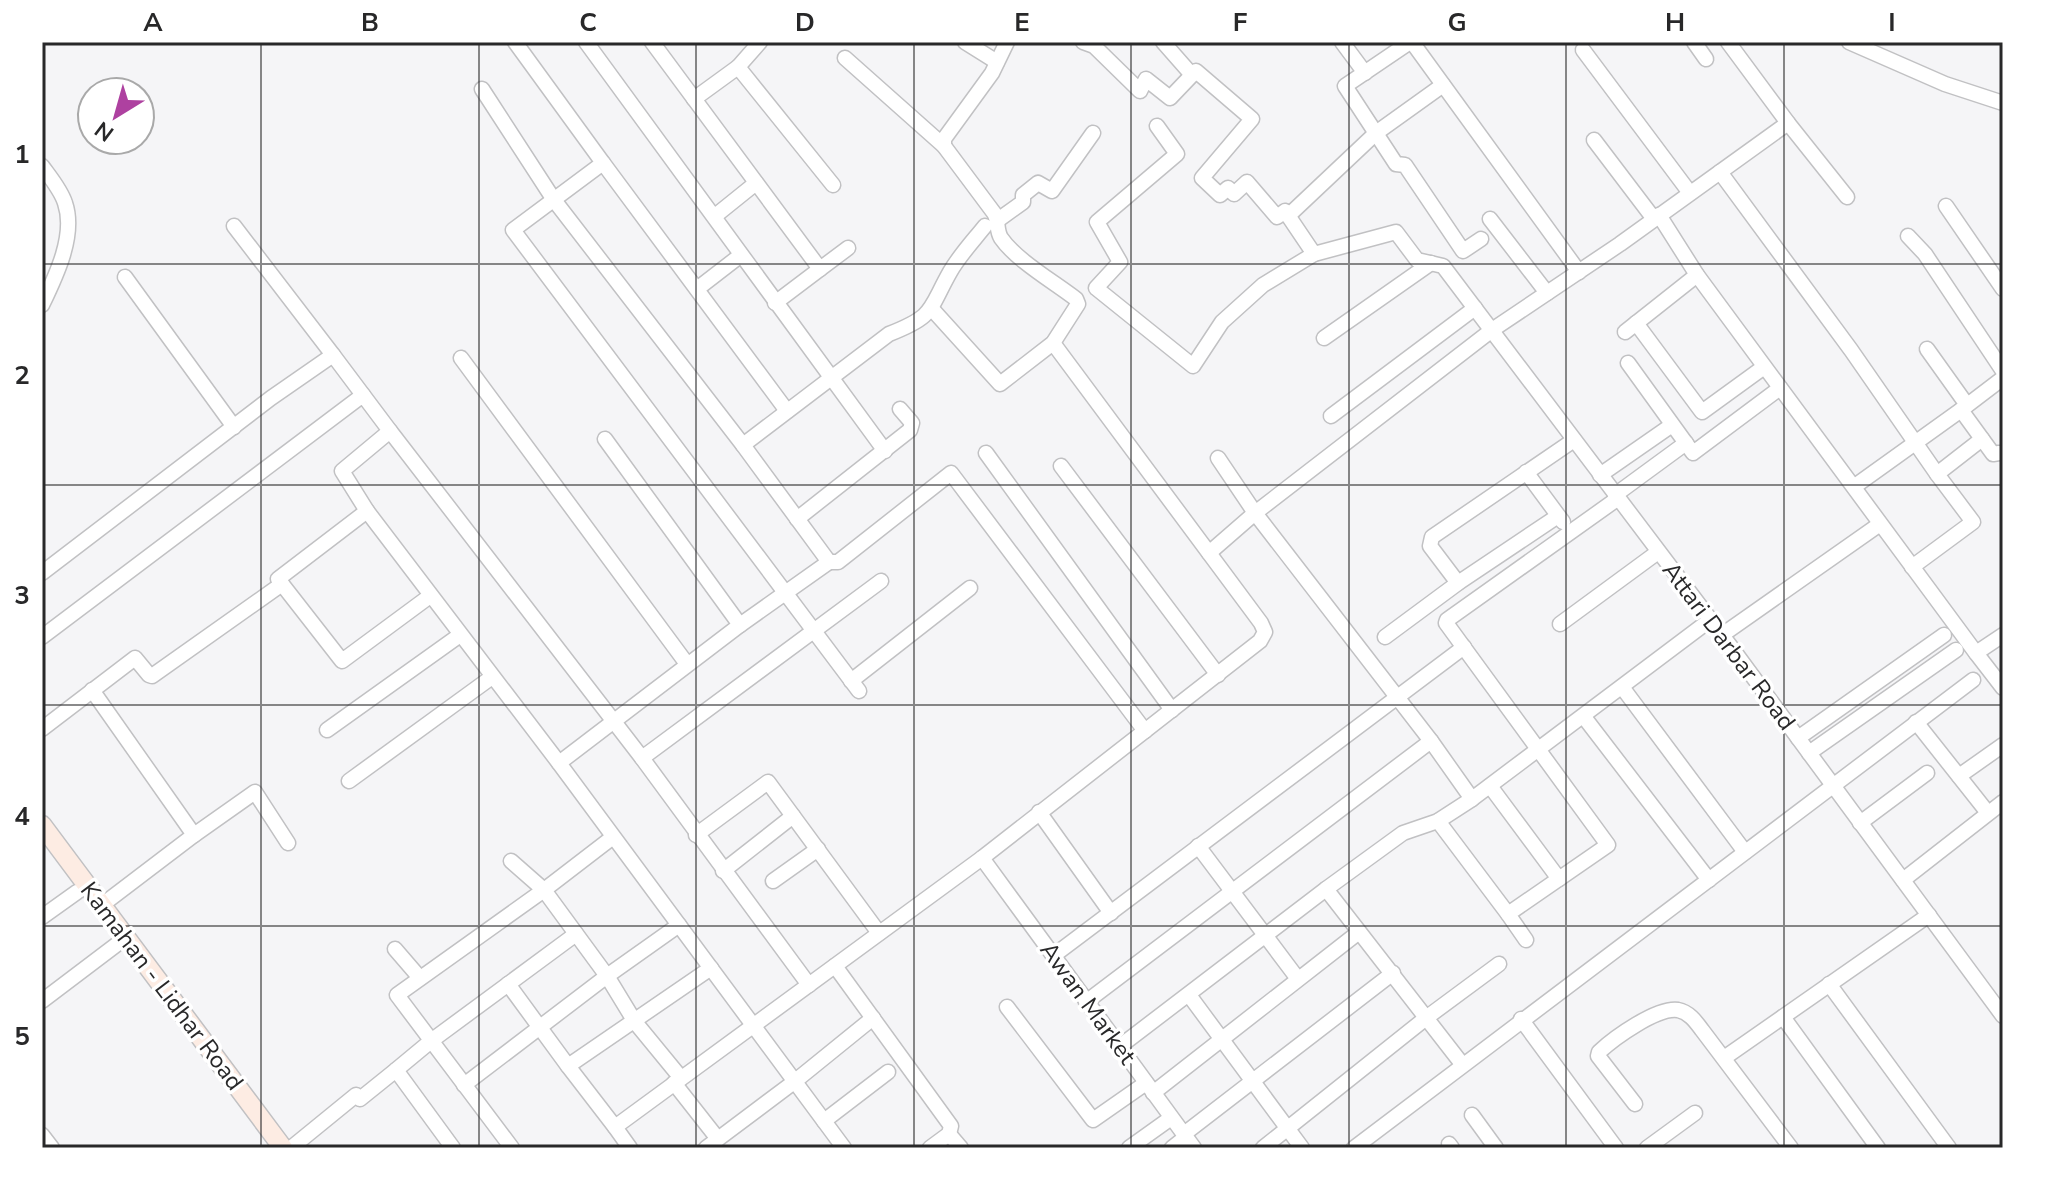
<svg xmlns="http://www.w3.org/2000/svg" width="2045" height="1190" viewBox="0 0 2045 1190" font-family="'Nunito Sans',sans-serif">
	<rect width="100%" height="100%" fill="#f5f5f7"/>
	<g fill="none" stroke-linecap="round" stroke-linejoin="round">
		<g stroke="#c1c1c3" stroke-width="17">
			<g id="street">
				<polyline points="515,42 603,163 513,230 859,691"/>
				<polyline points="586,42 885,451"/>
				<polyline points="652,42 820,269 848,248"/>
				<polyline points="965,42 997,62"/>
				<polyline points="1083,42 1094,46 1140,91 1146,79 1170,98 1192,75"/>
				<polyline points="1163,42 1192,75 1196,71 1252,119 1202,178 1220,195 1228,188 1234,194 1247,182 1277,217 1285,211 1314,254"/>
				<polyline points="1342,42 1365,73"/>
				<polyline points="1410,42 1345,86 1396,164 1405,165 1463,251 1481,239"/>
				<polyline points="1412,42 1579,272"/>
				<polyline points="1694,42 1706,59"/>
				<polyline points="1849,42 1945,84 2003,103"/>
				<polyline points="1583,50 1690,193"/>
				<path d="M845 58 944 146 994 213C999 221 996 230 1001 238 1016 260 1054 282 1076 299L1078 304 1053 343 1000 384 932 309"/>
				<polyline points="738,67 760,42"/>
				<polyline points="482,89 554,200 743,445 829,562 740,625"/>
				<polyline points="694,99 738,67 833,185"/>
				<polyline points="1788,123 1847,197"/>
				<polyline points="1157,126 1177,154 1097,222 1120,262 1096,288 1193,366 1222,322 1263,285 1314,254 1396,232 1417,260 1443,266 1731,647 2003,1016"/>
				<polyline points="1594,140 1654,219"/>
				<polyline points="944,146 944,139 992,73 1007,42"/>
				<polyline points="603,163 787,411"/>
				<path d="M42 166C50 177 61 190 65 203 76 235 56 276 42 305"/>
				<polyline points="1720,172 1851,350 1937,474"/>
				<polyline points="1946,206 2003,289"/>
				<polyline points="1659,215 1697,275 1976,653 2003,635"/>
				<polyline points="715,216 756,183"/>
				<polyline points="1288,216 1376,133 1443,85"/>
				<polyline points="1490,219 1547,293"/>
				<polyline points="998,220 1023,202 1023,195 1038,183 1052,191 1093,133"/>
				<polyline points="234,226 333,355"/>
				<polyline points="1908,236 1925,254 2003,371"/>
				<polyline points="125,277 234,427"/>
				<polyline points="697,289 741,255"/>
				<polyline points="775,303 820,269"/>
				<polyline points="1636,323 1702,412 1764,367"/>
				<polyline points="1625,332 1697,275"/>
				<polyline points="1324,338 1431,263"/>
				<polyline points="1927,349 1967,405"/>
				<polyline points="461,358 687,664"/>
				<polyline points="1628,363 1693,453 1780,388"/>
				<polyline points="1331,416 1475,308"/>
				<polyline points="390,431 642,758 809,985"/>
				<path d="M743 445 889 334C935 316 928 311 950 272 959 256 973 241 985 226"/>
				<polyline points="986,453 1172,710"/>
				<polyline points="1999,453 1993,454 1961,410 2003,378"/>
				<polyline points="1218,458 1255,513 1431,741"/>
				<polyline points="1061,466 1218,675"/>
				<polyline points="1526,472 1563,522"/>
				<polyline points="1600,475 1672,425"/>
				<polyline points="1855,486 1961,410"/>
				<polyline points="1615,495 1686,443"/>
				<polyline points="367,511 278,579 342,661 430,596"/>
				<polyline points="797,519 910,430 912,423 900,409"/>
				<polyline points="1209,553 1255,513 1492,330 1620,244 1788,123 1728,42"/>
				<polyline points="829,562 838,562 951,473 1145,731"/>
				<polyline points="1912,567 1973,522 1937,474 1982,439"/>
				<polyline points="42,573 271,398 333,355 363,395"/>
				<polyline points="1458,583 1430,546 1432,537 1574,440"/>
				<polyline points="1560,624 1658,552"/>
				<polyline points="1722,635 1880,524"/>
				<polyline points="42,637 363,395 390,431 342,471 367,511 559,763 844,1148"/>
				<polyline points="1385,637 1458,583 1558,516"/>
				<polyline points="1976,653 2003,688"/>
				<polyline points="851,681 970,588"/>
				<polyline points="1622,687 1745,852"/>
				<polyline points="92,690 194,835 102,905"/>
				<polyline points="1584,717 1709,880"/>
				<polyline points="1916,722 1988,813"/>
				<polyline points="42,729 135,658 149,675 152,676 282,584"/>
				<polyline points="327,730 460,635"/>
				<polyline points="1798,738 1944,635"/>
				<polyline points="1809,753 1956,650"/>
				<polyline points="642,758 881,581"/>
				<polyline points="559,763 740,625 605,439"/>
				<polyline points="1959,776 2003,745"/>
				<polyline points="349,781 492,677"/>
				<polyline points="1490,786 1559,879"/>
				<polyline points="1039,812 1111,913"/>
				<polyline points="1438,821 1508,914"/>
				<polyline points="1860,823 1927,773"/>
				<polyline points="194,835 255,792 288,843"/>
				<polyline points="696,835 768,782 879,933"/>
				<polyline points="613,837 544,890 607,976 679,925"/>
				<polyline points="1198,846 1298,979"/>
				<polyline points="982,858 1194,1148"/>
				<polyline points="511,861 544,890 397,995 512,1148"/>
				<polyline points="723,871 793,816"/>
				<polyline points="1903,880 2003,802"/>
				<polyline points="773,881 818,849"/>
				<polyline points="1326,889 1462,1064"/>
				<polyline points="42,917 77,892"/>
				<polyline points="1526,940 1508,914 1608,845 1446,623 1447,620 1617,499"/>
				<polyline points="395,949 420,978"/>
				<polyline points="1053,956 1464,647"/>
				<polyline points="835,966 951,1126 949,1134 930,1148"/>
				<polyline points="508,984 568,1066"/>
				<polyline points="1829,984 1949,1148"/>
				<polyline points="1189,995 1302,1148"/>
				<polyline points="42,1001 116,945"/>
				<polyline points="1086,1002 1431,741 1472,799"/>
				<polyline points="1007,1007 1093,1120 1146,1083"/>
				<polyline points="1783,1017 1878,1148"/>
				<polyline points="1521,1019 1616,1148"/>
				<polyline points="1119,1047 1326,889 1403,833 1438,821 1472,799 1710,620"/>
				<polyline points="1724,1058 1929,915"/>
				<polyline points="396,1070 431,1041 576,934"/>
				<polyline points="674,1083 718,1139"/>
				<polyline points="464,1085 607,976 635,1022 681,1078"/>
				<polyline points="1153,1093 1359,932"/>
				<path d="M1635 1104 1598 1056 1599 1052C1614 1038 1657 1007 1678 1010 1689 1012 1696 1022 1702 1030L1791 1148"/>
				<polyline points="1472,1115 1496,1148"/>
				<polyline points="824,1121 888,1072"/>
				<polyline points="615,1127 568,1066 711,968"/>
				<polyline points="949,1134 961,1148"/>
				<polyline points="1184,1134 1393,973"/>
				<polyline points="42,1135 52,1148"/>
				<polyline points="1449,1144 1452,1148"/>
				<polyline points="291,1148 356,1095 360,1099 396,1070 453,1148"/>
				<polyline points="630,1148 615,1127 982,858 1260,641 1265,632 1261,623 1053,343"/>
				<polyline points="706,1148 794,1082 873,1018"/>
				<polyline points="1129,1148 1171,1118"/>
				<polyline points="1172,1148 1186,1137"/>
				<polyline points="1263,1148 1426,1018 1499,964"/>
				<polyline points="1354,1148 1973,680"/>
				<polyline points="1647,1148 1695,1113"/>
			</g>
		</g>
		<g stroke="#c1c1c3" stroke-width="21">
			<polyline id="secondary" points="42,825 283,1148"/>
		</g>
		<use href="#street" stroke="#fff" stroke-width="14"/>
		<use href="#secondary" stroke="#fdece3" stroke-width="18"/>
	</g>
	<path fill="none" stroke="#282829" stroke-width="2" stroke-opacity="0.55" d="M261 42V1148M479 42V1148M696 42V1148M914 42V1148M1131 42V1148M1349 42V1148M1566 42V1148M1784 42V1148M42 264H2003M42 485H2003M42 705H2003M42 926H2003"/>
	<g text-anchor="middle" dominant-baseline="central" stroke-width="7" stroke-linejoin="round" paint-order="stroke">
		<g font-size="24" fill="#282829" stroke="#fff">
			<text transform="translate(1729 646) rotate(53)">Attari Darbar Road</text>
			<text transform="translate(162 986) rotate(53)">Kamahan - Lidhar Road</text>
			<text transform="translate(1088 1003) rotate(54)">Awan Market</text>
		</g>
	</g>
	<rect width="2045" height="1190" fill="none" stroke="#ffffff" stroke-width="88"/>
	<g transform="translate(116 116) rotate(217)"><circle r="38" fill="#ffffff" stroke="#a9a9a9" stroke-width="2"/>
	<path d="M0-6L14 30L0 20L-14 30Z" fill="#ae41a0"/>
	<text y="-12" font-size="22" font-weight="bold" text-anchor="middle" fill="#282829">N</text>
	</g>
	<rect x="44" y="44" width="1957" height="1102" fill="none" stroke="#282829" stroke-width="3"/>
	<g font-size="26" text-anchor="middle" font-weight="bold" fill="#282829">
		<text x="153" y="31">A</text>
		<text x="370" y="31">B</text>
		<text x="588" y="31">C</text>
		<text x="805" y="31">D</text>
		<text x="1022" y="31">E</text>
		<text x="1240" y="31">F</text>
		<text x="1457" y="31">G</text>
		<text x="1675" y="31">H</text>
		<text x="1892" y="31">I</text>
		<text x="22" y="163">1</text>
		<text x="22" y="384">2</text>
		<text x="22" y="604">3</text>
		<text x="22" y="825">4</text>
		<text x="22" y="1045">5</text>
	</g>
</svg>
